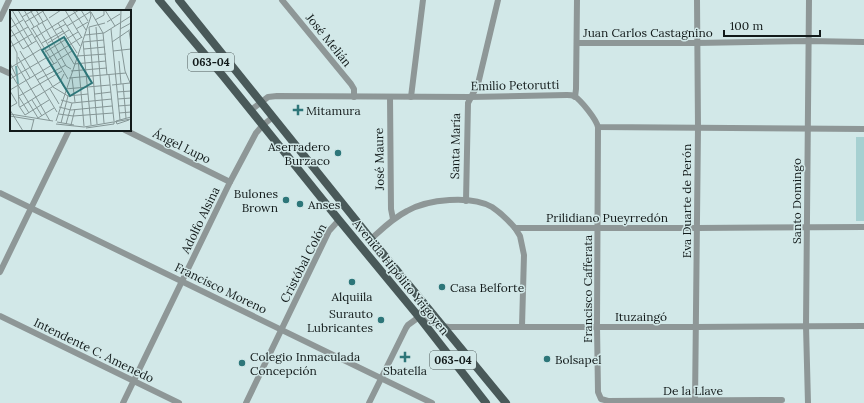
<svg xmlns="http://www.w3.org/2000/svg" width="864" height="403" viewBox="0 0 864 403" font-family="Lora,serif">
	<rect width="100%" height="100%" fill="#d2e8e8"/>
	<rect fill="#a6d0d1" x="856" y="137" width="8" height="84"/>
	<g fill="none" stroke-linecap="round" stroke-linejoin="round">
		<g stroke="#8e9797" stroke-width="6">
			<polyline points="282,0 351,84 354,89 354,97"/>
			<polyline points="127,11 133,0"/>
			<polyline points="0,19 9,0"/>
			<polyline points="577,43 697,43 809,41 864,42"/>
			<polyline points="0,69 11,74"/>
			<polyline points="390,97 391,209 393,219"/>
			<polyline points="411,97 423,0"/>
			<polyline points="575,97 576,89 577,0"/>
			<path d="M251 110 268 97 277 96 470 97 567 95C569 95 572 95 574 96 581 100 596 119 598 127L864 129"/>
			<polyline points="598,127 597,326 598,392 601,399 608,401 782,400"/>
			<polyline points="125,130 230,182"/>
			<polyline points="0,193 432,403"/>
			<polyline points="466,201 468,103 478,84 498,0"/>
			<polyline points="515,228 520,236 524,255 522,326"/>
			<path d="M371 239C382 229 393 218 407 211 428 199 471 195 492 207 501 213 508 220 515 228H697L864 227"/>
			<polyline points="0,272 69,130"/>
			<polyline points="0,316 179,403"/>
			<polyline points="419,317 442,326 449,327 696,327 864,326"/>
			<polyline points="123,403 230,182 256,133 263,125 273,117"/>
			<polyline points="246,403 329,231 339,220"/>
			<polyline points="369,403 406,328 408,325 419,317 424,305"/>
			<polyline points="695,403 698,127 697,0"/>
			<polyline points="808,403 806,326 809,0"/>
		</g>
		<g stroke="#495959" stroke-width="8">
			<polyline points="159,0 223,76 339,220 419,317 486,403"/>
			<polyline points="179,0 371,239 506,403"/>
		</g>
	</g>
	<g fill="#2d7679" stroke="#d2e8e8" stroke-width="1.5">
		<path d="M296 104h4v4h4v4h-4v4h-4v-4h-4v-4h4z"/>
		<circle cx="338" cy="153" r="4"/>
		<circle cx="286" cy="200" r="4"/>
		<circle cx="300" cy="204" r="4"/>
		<circle cx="352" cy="282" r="4"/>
		<circle cx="442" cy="287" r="4"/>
		<circle cx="381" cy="320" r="4"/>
		<path d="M403 351h4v4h4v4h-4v4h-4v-4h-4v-4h4z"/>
		<circle cx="547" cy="359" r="4"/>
		<circle cx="242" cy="363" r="4"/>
	</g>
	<g text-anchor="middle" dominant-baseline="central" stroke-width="3" stroke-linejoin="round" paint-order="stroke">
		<g fill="#d2e8e8" stroke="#4c5858" stroke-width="1">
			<rect x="188" y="53" width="46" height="18" rx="3"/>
			<rect x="430" y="351" width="46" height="18" rx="3"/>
		</g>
		<g font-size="11" font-weight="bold" fill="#121a1a">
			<text x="211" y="62">063-04</text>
			<text x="453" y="360">063-04</text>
		</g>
		<g font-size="12" fill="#121a1a" stroke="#d2e8e8">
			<text x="648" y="32">Juan Carlos Castagnino</text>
			<text transform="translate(329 40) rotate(51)">José Melián</text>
			<text transform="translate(515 85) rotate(-1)">Emilio Petorutti</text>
			<text transform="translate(182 146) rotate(26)">Ángel Lupo</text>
			<text transform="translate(455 146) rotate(-89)">Santa María</text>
			<text transform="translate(379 159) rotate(-91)">José Maure</text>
			<text transform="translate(686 201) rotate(-90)">Eva Duarte de Perón</text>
			<text transform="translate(796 201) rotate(-90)">Santo Domingo</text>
			<text x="607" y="217">Prilidiano Pueyrredón</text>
			<text transform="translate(200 220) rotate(-64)">Adolfo Alsina</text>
			<text transform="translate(303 263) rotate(-63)">Cristóbal Colón</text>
			<text transform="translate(401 277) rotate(51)">Avenida Hipólito Yrigoyen</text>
			<text transform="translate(221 288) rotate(26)">Francisco Moreno</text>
			<text transform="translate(587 289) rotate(-90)">Francisco Cafferata</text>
			<text x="641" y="316">Ituzaingó</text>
			<text transform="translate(94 350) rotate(26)">Intendente C. Amenedo</text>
			<text x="693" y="390">De la Llave</text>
		</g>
		<g font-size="12" fill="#121a1a" stroke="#d2e8e8" text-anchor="start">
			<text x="306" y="110">Mitamura</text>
			<text x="330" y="146" text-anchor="end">Aserradero<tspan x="330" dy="14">Burzaco</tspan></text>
			<text x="278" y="193" text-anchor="end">Bulones<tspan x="278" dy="14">Brown</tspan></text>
			<text x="308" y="204">Anses</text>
			<text x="450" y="287">Casa Belforte</text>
			<text x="352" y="296" text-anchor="middle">Alquiila</text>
			<text x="373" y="313" text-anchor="end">Surauto<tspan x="373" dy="14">Lubricantes</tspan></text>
			<text x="250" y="356">Colegio Inmaculada<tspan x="250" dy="14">Concepción</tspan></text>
			<text x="555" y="359">Bolsapel</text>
			<text x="405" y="370" text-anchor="middle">Sbatella</text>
		</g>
	</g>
	<g transform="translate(10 10)">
		<rect width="121" height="121" fill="#d2e8e8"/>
		<path fill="none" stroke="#72a6a7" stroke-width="2" d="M6 56 8 74"/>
		<path fill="none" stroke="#859696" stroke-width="1" d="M2 0 22 34M8 0 54 77M14 0 24 17M20 0 29 14M26 0 33 12M32 0 64 54M55 0 72 28M63 0 76 20M71 0 78 11M95 0 105 16M111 0 110 29 115 61 121 75M81 2 93 23 97 65M0 6 43 77 58 86 78 84M12 7 24 0M39 8 51 0M53 10 70 36M85 10 94 5V0M15 12 35 0M32 12 56 56 61 59M97 12 110 4M48 13 67 43M27 16 58 69M57 16 80 2M79 17 87 114M79 17 95 13M86 17 94 113M22 18 44 54M21 19 38 9M66 19 78 12M101 19 110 110M110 19 121 13M45 20 56 14M119 21 121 33M75 25 94 23 121 6M0 27 18 17M24 28 69 0M0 29 7 43V55L40 111M73 32 81 115M73 32 94 30M102 32 121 19M32 33 53 21M38 33 59 20M0 37 22 24M13 39 0 18 13 10M13 39 26 31M74 39 95 37M10 41 47 102M103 41 121 39M35 42 68 22M67 46 96 44M8 47 20 68M68 48 74 116M37 49 72 27M48 50 62 41 56 31M109 51 111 74M0 53 6 66M64 54 96 51M0 58 31 39M61 61 97 58M0 62 28 108M99 65 104 111M59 68 116 63M62 68 65 92M0 69 36 48M27 70 56 55M113 74 116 108M102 75 120 73M8 76 9 96 15 105M40 79 49 94M55 79 100 75M0 80 47 52M0 81 7 93 0 97M107 82 121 81M85 84 101 82M9 86 52 61M9 87 19 103M108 89 121 88M22 90 32 106M51 90 62 93 102 89M108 96 121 95M10 97 50 72 54 64M49 97 61 100 102 96M0 100 13 121M109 103 121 102M0 104 43 111M49 104 63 106 103 103M15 105 39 90M0 106 24 110M28 108 44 98M46 111 81 6 80 0M47 112 64 115M51 113 58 86M46 114 74 117 121 109M56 114 62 93M107 114 106 111 121 107M107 114 119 110M61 115 65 99M76 118 104 114V112M21 121 24 109"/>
		<path fill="#2d7679" fill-opacity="0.15" stroke="#2d7679" stroke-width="2" d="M54 27 82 73 60 86 32 40Z"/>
		<rect width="121" height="121" fill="none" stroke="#121a1a" stroke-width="2"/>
	</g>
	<path d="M724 30v6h96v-6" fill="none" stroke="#121a1a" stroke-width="2"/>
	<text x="730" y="30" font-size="12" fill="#121a1a" stroke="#d2e8e8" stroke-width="3" paint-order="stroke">100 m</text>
</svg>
